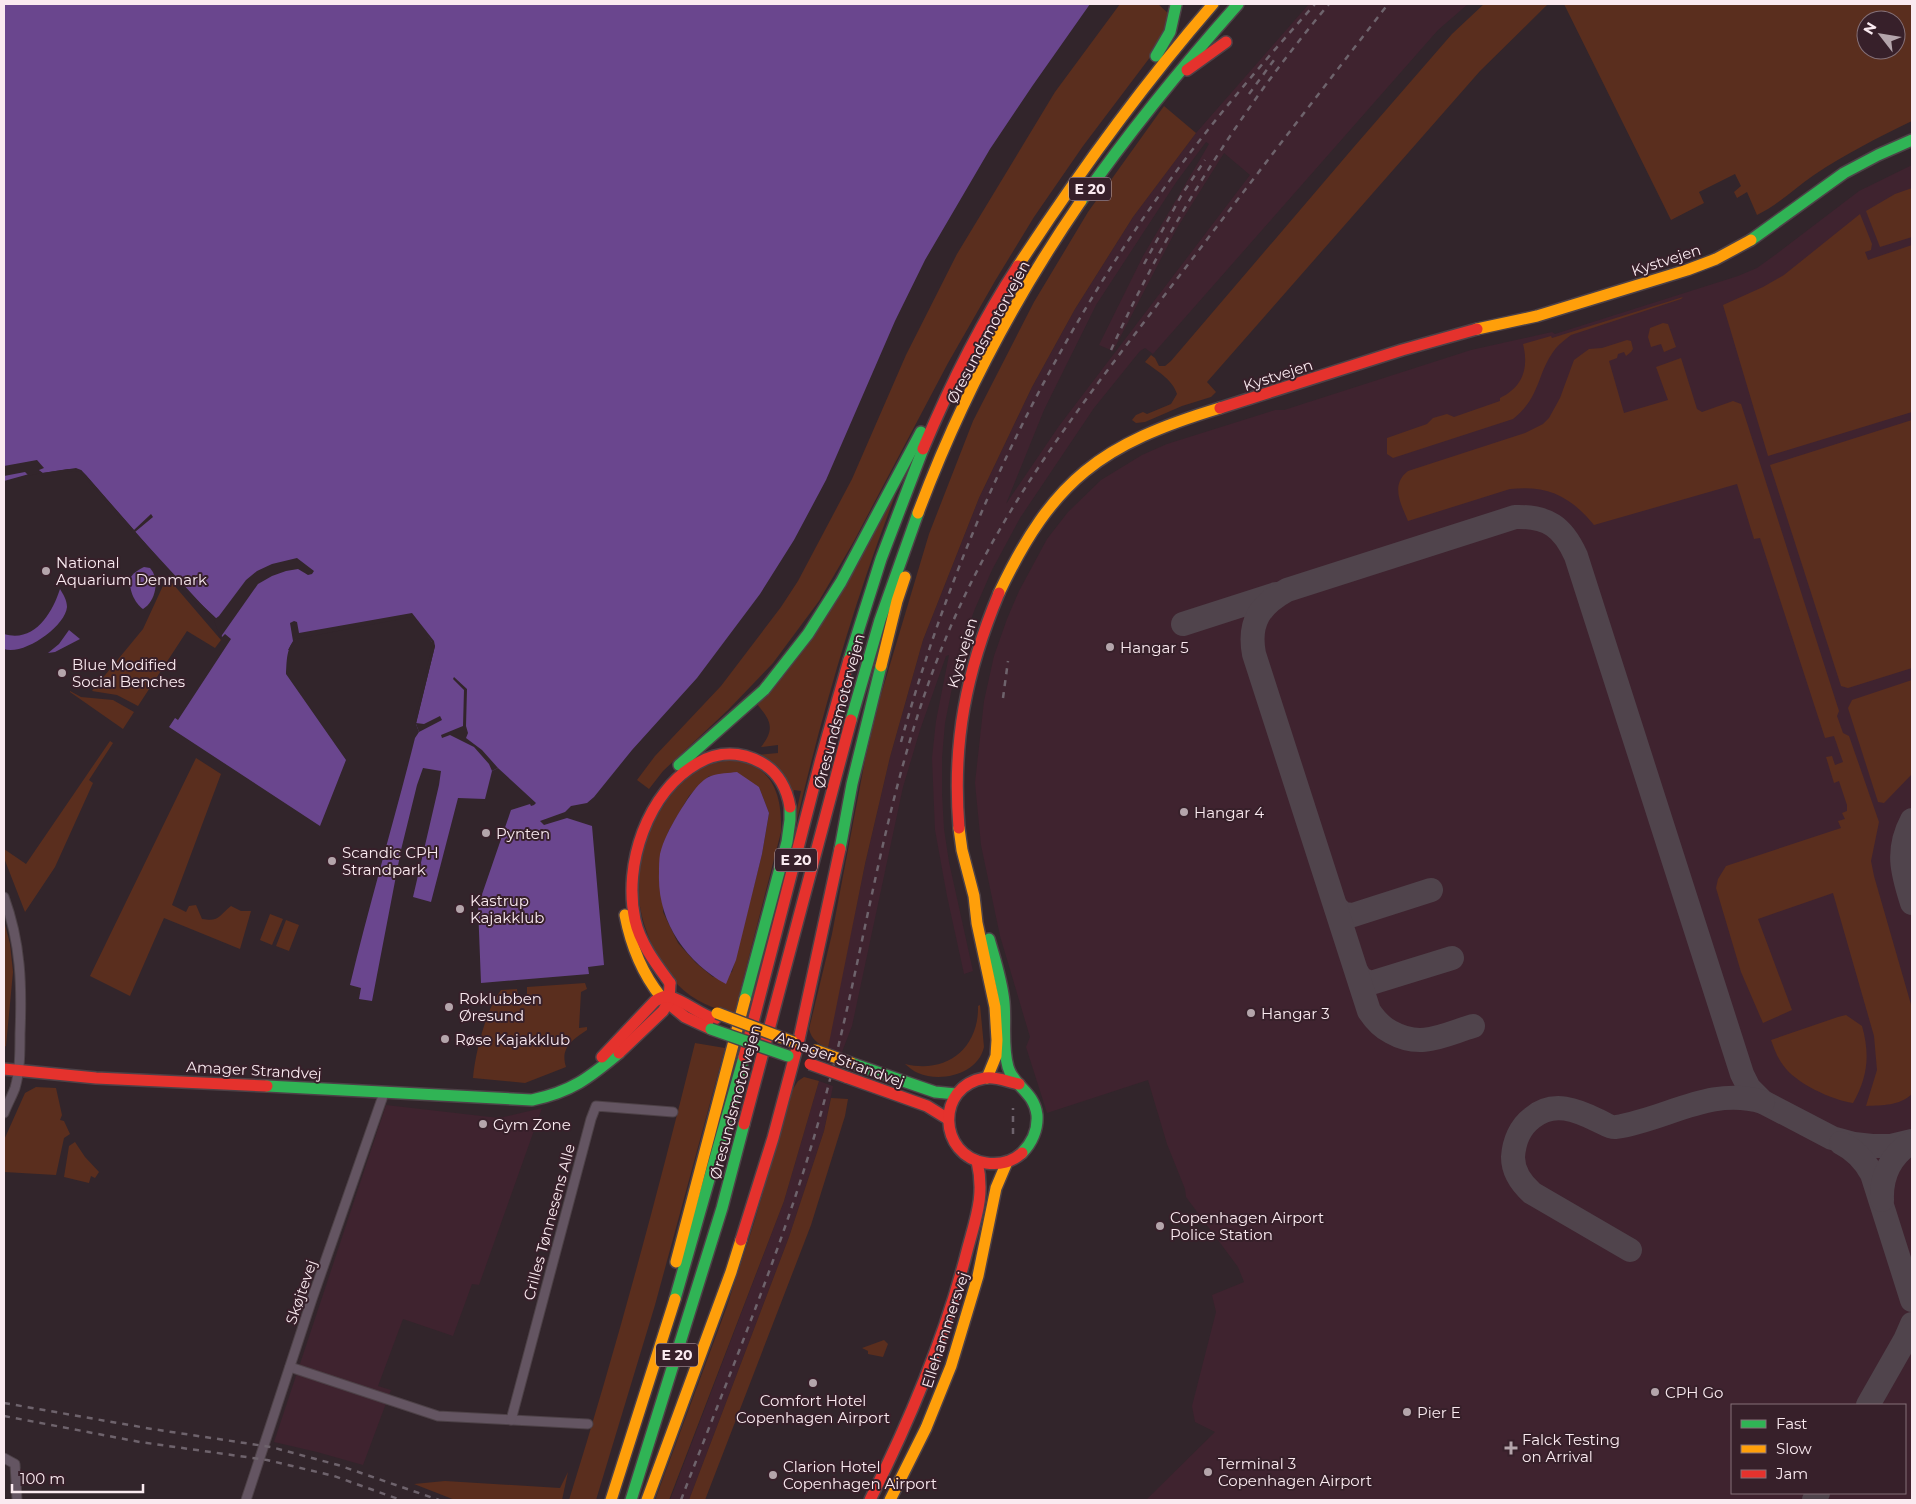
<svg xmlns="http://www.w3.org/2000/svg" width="1916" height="1504" viewBox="0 0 1916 1504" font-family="Montserrat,sans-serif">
	<rect width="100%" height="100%" fill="#32252b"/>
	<g fill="#3f232f" fill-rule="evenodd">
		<path d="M1309 4H1468L1438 30 1153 354 1145 348 1140 351 1094 408 1020 518 992 570 974 611 958 658 945 723 942 758V794L944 829 949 862 973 971 964 974 947 896 935 830 932 758 936 721 949 655 946 656 920 730 903 787 852 1026 842 1052 840 1054 828 1050 830 1033 865 864 890 757 923 640 979 498 1032 387 1075 309 1133 217 1196 133ZM1206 142 1209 144 1143 256 1099 345 1113 351 1177 228 1224 153 1250 175 1059 426 1006 504 1044 410 1096 305 1177 181Z"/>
		<path d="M1912 165V1500H1146L1215 1432 1195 1422 1192 1406 1216 1312 1212 1295 1244 1282 1238 1267 1186 1197 1185 1189 1167 1144 1148 1080 1047 1113 1026 1047 1030 1037 1000 936 981 845 975 783 984 701 994 656 1007 619 1019 591 1047 539 1068 512 1101 480 1142 455 1167 444 1275 410H1284L1471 350 1552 332 1555 334 1738 276 1757 268 1775 255 1859 191ZM1732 1405H1905V1493H1732Z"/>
		<polygon points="819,1081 833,1086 824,1131 789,1237 689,1500 670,1500 784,1201"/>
		<polygon points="386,1105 499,1118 542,1108 479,1285 472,1284 453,1336 403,1319 378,1386 391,1390 363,1465 317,1452 274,1442"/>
	</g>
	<g fill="#5a2e1e" fill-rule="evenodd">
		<polygon points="1120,4 1158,4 1170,15 1157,48 1083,146 1034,217 995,281 948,363 854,541 819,601 773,663 728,710 663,771 649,789 637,780 655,756 721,686 781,607 798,581 852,479 906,355 957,254 1055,92"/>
		<path d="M1484 4H1548L1480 71 1207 382 1216 392 1211 397 1182 406 1145 422 1136 423 1132 420 1136 415 1143 412 1147 414 1171 404 1177 394C1173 380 1156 370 1145 362L1151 355 1155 358 1159 366H1165L1171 361 1353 148 1452 34Z"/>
		<path d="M1564 4H1912V121C1879 137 1845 154 1814 175 1795 188 1778 205 1757 215L1747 192 1737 198 1734 192 1741 186 1735 174 1699 192 1704 203 1671 220ZM1866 20H1896V50H1866Z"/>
		<path d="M1164 106 1196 133 1133 217 1075 309 1032 387 979 498 923 640 890 757 865 864 828 1048C817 1043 812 1040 809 1029L832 934 865 760 880 698 929 534 973 421 1034 302 1088 212Z"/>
		<polygon points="1912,188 1912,237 1880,247 1866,211 1895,194"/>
		<polygon points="1860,214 1872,244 1871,250 1865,252 1868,260 1912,245 1912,412 1768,456 1723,305 1763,287 1784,275"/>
		<path d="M1683 297 1681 299 1571 335C1566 339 1560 343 1556 348 1536 373 1542 396 1513 419L1393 458 1387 454V438L1427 424 1433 418 1447 414 1454 417 1500 401V398C1523 387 1529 368 1523 344L1551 336 1552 338Z"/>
		<polygon points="1663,323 1668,324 1676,347 1664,352 1661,344 1651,347 1648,337 1650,328"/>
		<path d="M1627 340 1631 341 1633 349 1631 352 1626 356 1624 352 1618 354 1617 358 1609 361 1624 413 1668 400 1656 367 1681 358 1697 409 1702 412 1733 401 1741 404 1839 711 1837 716 1843 733 1849 736 1879 822 1871 861 1874 876 1912 1008V1094C1899 1106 1883 1105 1866 1106L1877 1070 1874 1036 1833 893 1758 919 1792 1010 1763 1023 1741 972 1716 888 1718 879 1726 866 1841 828 1838 821 1845 819 1842 813 1847 811V805L1839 781 1834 783 1826 757 1832 756 1835 765 1843 762 1834 736 1825 738 1760 538 1754 539 1737 484 1594 525C1570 496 1548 485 1510 489L1408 521C1401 504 1390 485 1408 471L1525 433 1543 424 1549 418 1560 398 1574 360 1589 349 1602 348Z"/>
		<polygon points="1912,420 1912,668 1848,688 1841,686 1770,465"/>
		<path d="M897 491C854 601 822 713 795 828L793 827 801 791 794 790 792 799 757 755 778 753V745L761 747C776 728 770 720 757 704Z"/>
		<polygon points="167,577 221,640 215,648 187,631 138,706 117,695 92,691 143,629"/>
		<polygon points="1912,680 1912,774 1884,803 1878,802 1848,708 1852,700"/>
		<polygon points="70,691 81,697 113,700 134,712 123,729 70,692"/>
		<polygon points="110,741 113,743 89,780 93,783 55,867 25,912 4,858 4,849 26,864"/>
		<path d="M196 758 221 774 172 905 186 912 189 906 196 905 202 919C220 922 218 916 231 906L241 911H251L240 949 164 918 130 996 90 976Z"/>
		<path d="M731 760C737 761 744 762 750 764 778 776 782 806 781 832L734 1015C714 1008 693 1001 678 985 658 963 642 929 639 899 635 853 657 799 695 772 706 764 718 762 731 760ZM709 776 759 787 769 813 762 854 732 972 713 977 696 963 678 943 663 912 668 832 689 796Z"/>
		<polygon points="270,914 283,919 272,945 260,940"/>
		<polygon points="286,920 299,925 289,951 276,946"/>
		<polygon points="4,921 10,944 13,972 6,1046 4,1047"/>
		<path d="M585 983 587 989 581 992 579 1028 587 1027V1030C572 1040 560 1048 566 1067L525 1083 473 1078C475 1054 486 1009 501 990L517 989 518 996H527V987Z"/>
		<path d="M980 1005 984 1047C978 1074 941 1083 918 1073 913 1071 909 1067 905 1064 946 1074 979 1049 978 1006Z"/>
		<path d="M1846 1015 1862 1026C1870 1054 1868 1077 1853 1103 1832 1100 1795 1083 1783 1065 1777 1057 1774 1048 1771 1040L1838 1017Z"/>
		<path d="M695 1043 725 1048 655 1305 596 1500H569C616 1349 657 1197 695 1043Z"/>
		<polygon points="804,1077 819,1081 784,1201 669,1500 655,1500 726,1309 754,1223 793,1089 798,1081"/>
		<polygon points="36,1087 56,1088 62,1115 60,1120 64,1121 70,1134 64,1138 56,1175 4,1172 4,1140 25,1093"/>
		<polygon points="831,1098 848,1099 845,1116 811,1225 705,1500 689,1500 789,1237 824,1131"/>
		<polygon points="75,1142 85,1157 99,1172 95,1178 91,1176 89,1183 64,1177 69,1146"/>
		<polygon points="884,1340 888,1344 883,1357 868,1354 868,1351 862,1348"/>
		<polygon points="568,1472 562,1500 455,1500 414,1484 445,1481 560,1488"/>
	</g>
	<g fill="#6a468e">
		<path d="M4 4H1090L1033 85 990 149 925 260 895 321 826 480 794 540 760 594 697 678 632 750 594 797 587 803 571 806 565 812 540 821 544 825 567 818 592 826 604 965 588 967 589 974 481 983 478 906 511 810 530 804 531 806 534 805 536 803 498 768 492 771 485 799 458 798 431 902 413 897 439 785 441 771 423 768 417 785 401 850 372 1001 359 999 361 988 350 985C370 901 394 822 415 738L419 732 416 724 435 646 412 615 300 636C286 644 287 659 286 674L346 760 320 826 169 727 175 718 178 720 231 639 225 634 222 637 216 618 186 590 86 475 81 470 76 468 43 473 40 471 4 481Z"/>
		<path d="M144 567 150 568C160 579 156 601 143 609 135 604 127 587 131 577 134 572 140 569 144 567Z"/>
		<path d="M60 589C63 594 67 600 67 607 65 627 23 656 4 649V634C34 643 52 614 60 589Z"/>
		<polygon points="69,630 80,639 55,652 48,653 59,644"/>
		<path d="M737 772 759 787 769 813 762 854 736 960 726 984C686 962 657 921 659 873 659 867 659 860 660 854 663 841 670 828 677 816 684 805 698 780 711 776 719 773 729 773 737 772Z"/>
	</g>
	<g fill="#32252b">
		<polygon points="37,460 44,468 39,470 42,473 68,469 81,470 134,530 151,514 153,517 135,532 215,619 219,616 246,580 257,571 272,564 297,558 314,571 312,574 308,575 298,569 286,571 272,576 258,584 220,638 214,620 184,592 80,472 68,471 43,476 40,473 29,476 25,472 4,476 4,466"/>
		<polygon points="412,613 434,641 435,646 416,723 424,724 440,716 442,720 419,732 416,724 415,717 432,646 432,642 411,617 296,639 291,650 288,650 293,641 290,623 294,621 297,622 299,633"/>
		<polygon points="454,677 467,689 466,726 468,733 466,738 482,750 498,768 492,771 489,764 474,747 450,735 442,738 441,735 463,726 464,690 453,679"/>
	</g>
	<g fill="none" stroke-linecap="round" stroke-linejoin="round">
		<g stroke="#50444c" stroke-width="24">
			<polyline points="1183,624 1276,594"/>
			<path d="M1912 820C1896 850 1902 872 1912 903"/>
			<polyline points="1336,907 1343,914 1353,915 1431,890"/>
			<polyline points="1358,974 1361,979 1371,983 1452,958"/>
			<path d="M1473 1026C1443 1035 1421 1049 1391 1032 1381 1027 1375 1020 1369 1011L1254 654C1248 622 1260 605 1287 590L1515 517C1548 516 1563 527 1576 556L1742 1074 1749 1088 1763 1102 1832 1138 1854 1144 1872 1146H1891L1912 1141"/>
			<path d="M1841 1143C1855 1150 1864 1159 1872 1174L1912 1300"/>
			<path d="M1882 1200C1881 1176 1891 1155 1912 1142"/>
			<path d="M1630 1250 1532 1193C1522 1184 1513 1171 1513 1157 1514 1142 1520 1127 1532 1118 1553 1100 1577 1110 1599 1121 1604 1123 1610 1128 1616 1127 1668 1119 1710 1086 1763 1102"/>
			<polyline points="1868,1405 1905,1340 1912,1324"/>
			<polyline points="1814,1500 1818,1493"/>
		</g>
		<g stroke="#4d4147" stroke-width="11">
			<g id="street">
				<path d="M4 897C21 943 22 986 20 1034 20 1052 20 1071 15 1088 12 1096 7 1105 4 1113"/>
				<polyline points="290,1367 438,1416 588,1424"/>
				<polyline points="511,1420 591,1119 596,1106 673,1112"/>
				<polyline points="4,1458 15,1464 17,1500"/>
				<polyline points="246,1500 312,1299 384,1093"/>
			</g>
		</g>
		<g stroke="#4d4147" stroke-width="14">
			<g id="fast">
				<polyline points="1156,56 1170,32 1176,5"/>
				<path d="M1081 201C1129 132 1182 67 1238 4"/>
				<polyline points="1751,240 1844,173 1878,155 1912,140"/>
				<polyline points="849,660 881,559 923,449"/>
				<polyline points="851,720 880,620 918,513"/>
				<polyline points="679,765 764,690 808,634 841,582 921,432"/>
				<polyline points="840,849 852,784 881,666"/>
				<path d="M989 939C995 960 1002 981 1004 1002 1006 1023 1002 1046 1008 1067 1013 1086 1034 1091 1037 1115 1038 1129 1032 1143 1022 1153"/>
				<polyline points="745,999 787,842 790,820 790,807"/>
				<polyline points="851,1063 935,1092 956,1094"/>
				<path d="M267 1086 532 1100C571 1092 589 1078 619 1053"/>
				<polyline points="675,1299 744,1057"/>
				<polyline points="631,1500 722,1208 744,1124"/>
			</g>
		</g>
		<g stroke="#4d4147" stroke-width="14">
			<g id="slow">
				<path d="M1018 266C1078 174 1141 87 1213 4"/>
				<polyline points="1477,329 1537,316 1687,270 1716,259 1751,240"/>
				<path d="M918 513C959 403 1015 297 1081 201"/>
				<path d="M999 593C1053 479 1101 444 1220 408"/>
				<polyline points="881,666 897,601 905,577"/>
				<polyline points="959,828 962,850 974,896 977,923 995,1007 997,1040 996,1056 987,1078"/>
				<path d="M625 915C631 946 641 972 661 997"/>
				<polyline points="676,1262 745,999"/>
				<polyline points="611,1500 675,1299"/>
				<polyline points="647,1500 731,1272 741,1240"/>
				<polyline points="890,1500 926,1428 951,1366 978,1276 996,1188 1007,1162"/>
			</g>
		</g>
		<g stroke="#4d4147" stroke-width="14">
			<g id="jam">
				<polyline points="1187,70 1226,42"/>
				<polyline points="1220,408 1402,350 1477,329"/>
				<path d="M923 449C950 385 980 324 1018 266"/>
				<path d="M959 828C952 742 966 672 999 593"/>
				<path d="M670 983C656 964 640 943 635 920 623 865 647 792 698 763 718 751 741 751 762 763 778 772 787 789 790 807"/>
				<polyline points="663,999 685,1017 711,1029"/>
				<polyline points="619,1053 663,1011 669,1001 670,983"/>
				<path d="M602 1057 655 1001C660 998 665 995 670 997 685 1001 699 1014 715 1019"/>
				<polyline points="744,1057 821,759 849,660"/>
				<polyline points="4,1069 96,1078 267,1086"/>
				<polyline points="846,1077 927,1106 948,1119"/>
				<path d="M1019 1084C1008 1082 996 1076 985 1078 935 1086 938 1156 986 1163 1000 1165 1012 1162 1022 1153"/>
				<polyline points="744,1124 851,720"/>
				<polyline points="741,1240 773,1138 798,1044 840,849"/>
				<path d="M870 1500C910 1420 945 1338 967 1251 976 1217 985 1196 977 1161"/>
			</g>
		</g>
		<use href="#street" stroke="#645562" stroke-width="9"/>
		<use href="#fast" stroke="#30b455" stroke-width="11"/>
		<use href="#slow" stroke="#ff9f0a" stroke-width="11"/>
		<use href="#jam" stroke="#e5322d" stroke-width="11"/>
		<g stroke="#6e636c" stroke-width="2.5" stroke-dasharray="6 6" stroke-linecap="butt">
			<polyline points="1249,94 1274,60"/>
			<polyline points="1144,264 1181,196 1205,160"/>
			<path d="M1111 350C1168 225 1241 109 1329 4"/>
			<polyline points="1003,698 1008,661"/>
			<path d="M901 742C955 546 1041 363 1158 197 1205 129 1260 66 1315 4"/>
			<polyline points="1013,1134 1013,1108"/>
			<polyline points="4,1403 152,1429 271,1447 338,1465 439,1500"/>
			<polyline points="4,1416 140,1442 267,1460 334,1476 401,1500"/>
			<path d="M681 1500C733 1364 791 1229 828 1087 871 925 888 762 959 608 1012 492 1090 393 1167 292 1240 196 1314 100 1388 4"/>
		</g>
		<g stroke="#4d4147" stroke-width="14" stroke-linecap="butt">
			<polyline id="fast-bridge" points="711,1029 788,1056"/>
		</g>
		<g stroke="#4d4147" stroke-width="14" stroke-linecap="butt">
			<g id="slow-bridge">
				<polyline points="717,1013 793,1042"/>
				<polyline points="815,1050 851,1063"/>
			</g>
		</g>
		<g stroke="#4d4147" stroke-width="14" stroke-linecap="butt">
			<polyline id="jam-bridge" points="810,1064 846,1077"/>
		</g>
		<use href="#fast-bridge" stroke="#30b455" stroke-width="11"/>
		<use href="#slow-bridge" stroke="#ff9f0a" stroke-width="11"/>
		<use href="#jam-bridge" stroke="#e5322d" stroke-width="11"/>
	</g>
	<g fill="#b4a5ab" stroke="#37202a" stroke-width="2">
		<circle cx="46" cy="571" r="5"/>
		<circle cx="1110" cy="647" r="5"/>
		<circle cx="62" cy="673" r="5"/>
		<circle cx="1184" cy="812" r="5"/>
		<circle cx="486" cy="833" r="5"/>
		<circle cx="332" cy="861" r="5"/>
		<circle cx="460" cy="909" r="5"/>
		<circle cx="449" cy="1007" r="5"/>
		<circle cx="1251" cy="1013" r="5"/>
		<circle cx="445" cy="1039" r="5"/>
		<circle cx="483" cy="1124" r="5"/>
		<circle cx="1160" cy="1226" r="5"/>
		<circle cx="813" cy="1383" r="5"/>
		<circle cx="1655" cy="1392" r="5"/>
		<circle cx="1407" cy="1412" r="5"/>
		<path d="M1508.5 1440.5h5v5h5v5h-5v5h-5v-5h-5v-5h5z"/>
		<circle cx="1208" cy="1472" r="5"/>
		<circle cx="773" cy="1475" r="5"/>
	</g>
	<g text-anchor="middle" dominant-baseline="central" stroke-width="4" stroke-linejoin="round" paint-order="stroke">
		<g fill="#37202a" stroke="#c0adb5" stroke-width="1">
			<rect x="1069" y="177.5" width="42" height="23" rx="4"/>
			<rect x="775" y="848.5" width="42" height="23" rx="4"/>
			<rect x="656" y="1343.5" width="42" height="23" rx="4"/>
		</g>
		<g font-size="14" font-weight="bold" fill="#faeaf0">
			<text x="1090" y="189">E 20</text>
			<text x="796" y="860">E 20</text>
			<text x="677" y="1355">E 20</text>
		</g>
		<g font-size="15" fill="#faeaf0" stroke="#37202a">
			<text transform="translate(1666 260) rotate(-18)">Kystvejen</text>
			<text transform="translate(988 332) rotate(-62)">Øresundsmotorvejen</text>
			<text transform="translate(1278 375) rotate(-18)">Kystvejen</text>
			<text transform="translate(962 653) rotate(-74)">Kystvejen</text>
			<text transform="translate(839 711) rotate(-75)">Øresundsmotorvejen</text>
			<text transform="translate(840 1059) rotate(20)">Amager Strandvej</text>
			<text transform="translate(254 1070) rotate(3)">Amager Strandvej</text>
			<text transform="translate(735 1102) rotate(-75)">Øresundsmotorvejen</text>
			<text transform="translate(549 1222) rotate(-75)">Crilles Tønnesens Alle</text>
			<text transform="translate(301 1292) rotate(-71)">Skøjtevej</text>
			<text transform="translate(945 1330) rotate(-72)">Ellehammersvej</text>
		</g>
		<g font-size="15" fill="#faeaf0" stroke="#37202a" text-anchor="start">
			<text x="56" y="562">National<tspan x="56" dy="17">Aquarium Denmark</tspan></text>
			<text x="1120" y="647">Hangar 5</text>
			<text x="72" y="664">Blue Modified<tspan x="72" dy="17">Social Benches</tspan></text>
			<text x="1194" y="812">Hangar 4</text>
			<text x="496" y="833">Pynten</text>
			<text x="342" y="852">Scandic CPH<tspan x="342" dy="17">Strandpark</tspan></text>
			<text x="470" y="900">Kastrup<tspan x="470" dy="17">Kajakklub</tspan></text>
			<text x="459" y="998">Roklubben<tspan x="459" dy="17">Øresund</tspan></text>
			<text x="1261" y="1013">Hangar 3</text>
			<text x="455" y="1039">Røse Kajakklub</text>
			<text x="493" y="1124">Gym Zone</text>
			<text x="1170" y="1217">Copenhagen Airport<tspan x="1170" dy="17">Police Station</tspan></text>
			<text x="1665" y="1392">CPH Go</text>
			<text x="813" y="1400" text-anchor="middle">Comfort Hotel<tspan x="813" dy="17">Copenhagen Airport</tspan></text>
			<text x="1417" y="1412">Pier E</text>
			<text x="1522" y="1439">Falck Testing<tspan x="1522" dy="17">on Arrival</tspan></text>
			<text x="1218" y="1463">Terminal 3<tspan x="1218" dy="17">Copenhagen Airport</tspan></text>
			<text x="783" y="1466">Clarion Hotel<tspan x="783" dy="17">Copenhagen Airport</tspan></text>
		</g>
	</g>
	<rect width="1916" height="1504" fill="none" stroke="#faeaf0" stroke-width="10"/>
	<rect x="1731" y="1404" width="175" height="90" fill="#37202a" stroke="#857179"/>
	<rect x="1741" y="1420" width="25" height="8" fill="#30b455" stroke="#857179"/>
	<text x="1776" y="1429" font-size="15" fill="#faeaf0">Fast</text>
	<rect x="1741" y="1445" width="25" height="8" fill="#ff9f0a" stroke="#857179"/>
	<text x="1776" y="1454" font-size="15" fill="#faeaf0">Slow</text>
	<rect x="1741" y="1470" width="25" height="8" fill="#e5322d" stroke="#857179"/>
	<text x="1776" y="1479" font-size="15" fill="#faeaf0">Jam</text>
	<g transform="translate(1881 35) rotate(301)"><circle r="24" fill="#37202a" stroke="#857179"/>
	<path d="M0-4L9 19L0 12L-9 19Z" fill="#b4a5ab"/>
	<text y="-8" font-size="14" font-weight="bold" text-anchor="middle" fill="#faeaf0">N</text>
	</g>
	<path d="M12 1484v8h131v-8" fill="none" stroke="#faeaf0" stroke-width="2.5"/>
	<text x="20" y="1484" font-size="15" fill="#faeaf0" stroke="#37202a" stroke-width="4" paint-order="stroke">100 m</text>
</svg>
